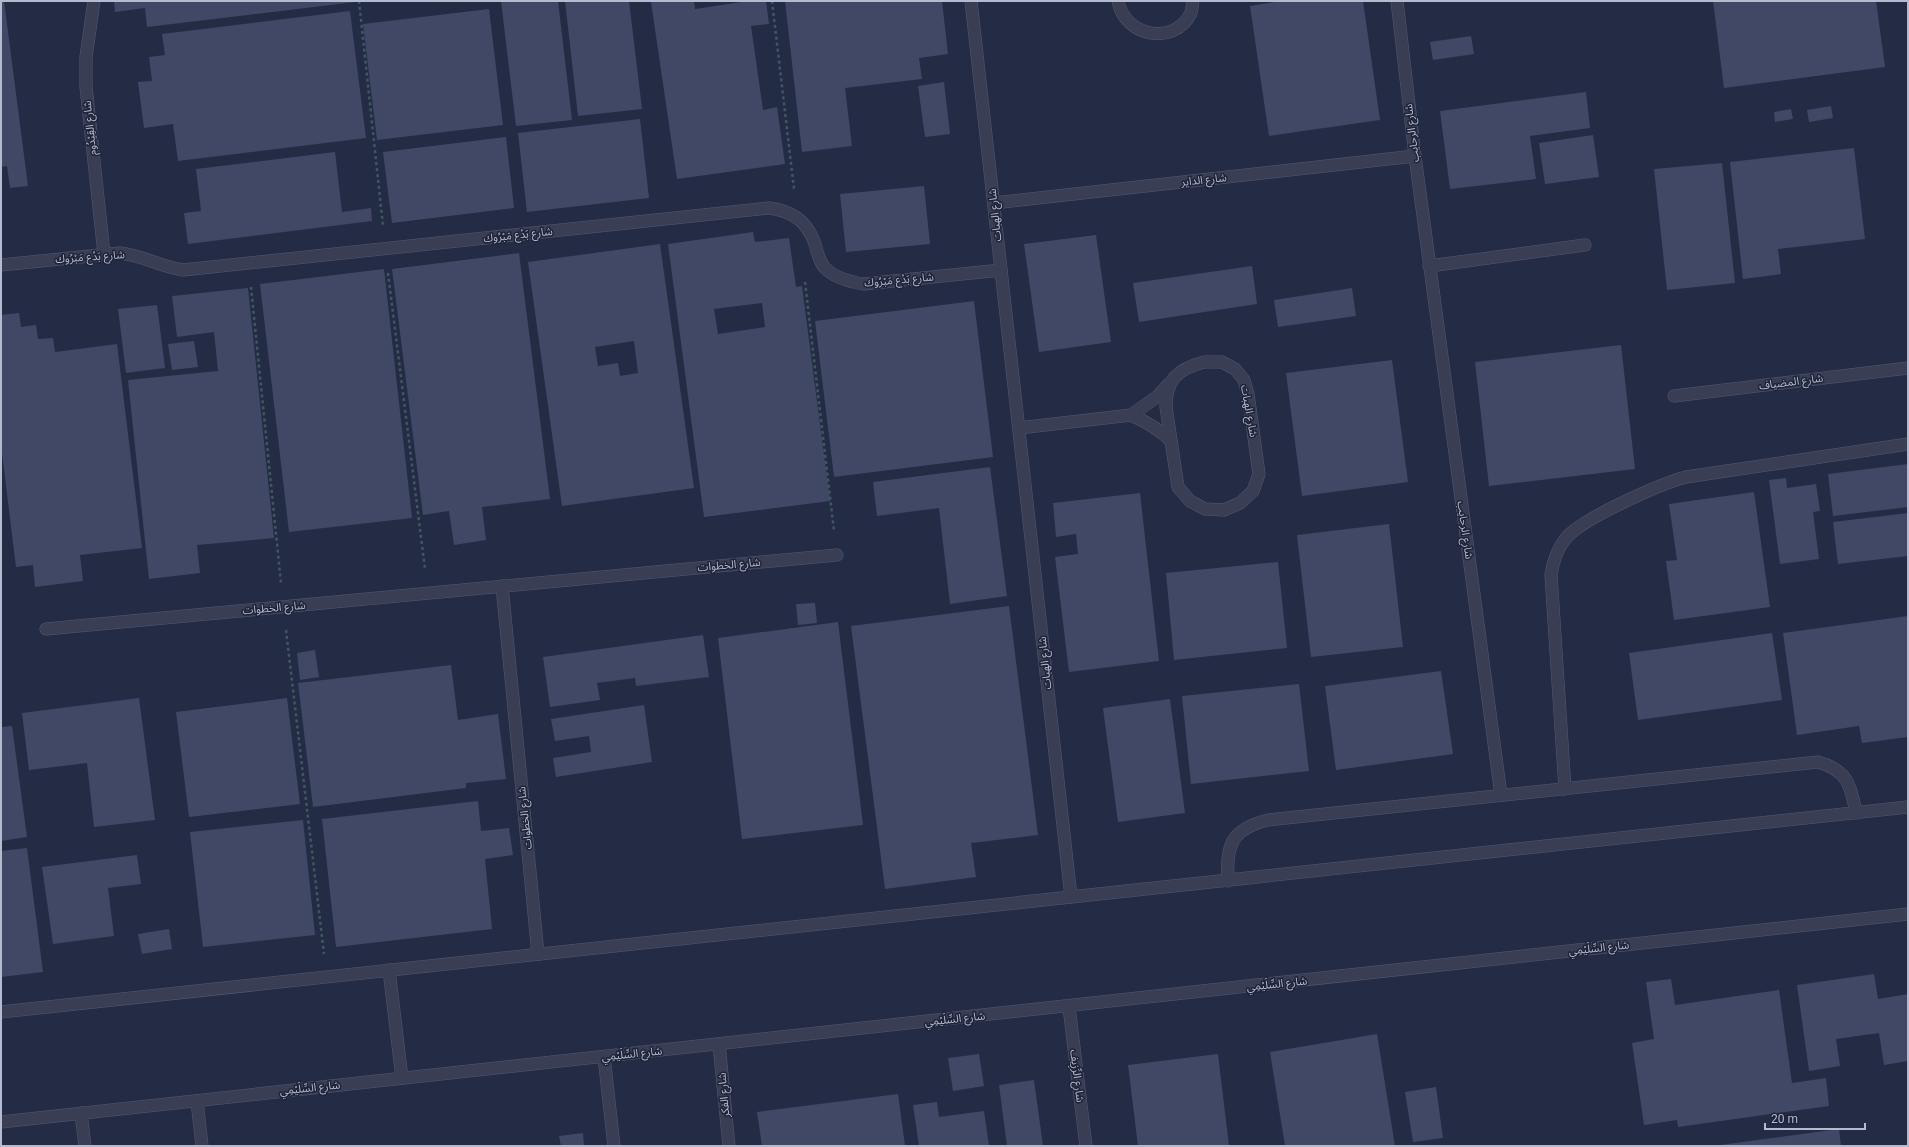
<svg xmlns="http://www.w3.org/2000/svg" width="1909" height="1147" viewBox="0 0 1909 1147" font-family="Roboto,'Noto Sans Arabic',sans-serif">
	<rect width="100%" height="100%" fill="#242b45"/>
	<g fill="#404865" fill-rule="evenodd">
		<polygon points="4,1 28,186 10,188 7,166 1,167 1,2"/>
		<polygon points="114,1 355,1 355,2 147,27 145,8 115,12"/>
		<polygon points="501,1 558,1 572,120 516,126"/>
		<polygon points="565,1 629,1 642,109 578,116"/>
		<polygon points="659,1 694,1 695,9 748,1 766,1 769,24 751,26 763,110 777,107 785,164 677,179 651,2"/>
		<polygon points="785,1 942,1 948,54 919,58 922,79 845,88 852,146 802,152"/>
		<polygon points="1281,1 1363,1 1380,120 1269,136 1250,6"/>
		<polygon points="1713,1 1876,1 1885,67 1724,88"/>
		<polygon points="489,9 503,125 377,140 363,24"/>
		<polygon points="350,11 366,138 178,161 173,124 144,128 138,82 152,81 149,57 165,55 162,34"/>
		<polygon points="1471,36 1474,54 1433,60 1430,42"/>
		<polygon points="944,82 950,134 925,137 918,86"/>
		<polygon points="1586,92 1590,128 1530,136 1536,179 1450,189 1440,111"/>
		<polygon points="1831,106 1833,118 1809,122 1807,110"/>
		<polygon points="1791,109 1793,119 1775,122 1774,112"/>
		<polygon points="640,119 649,198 527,212 518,133"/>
		<polygon points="1593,135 1599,177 1545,184 1539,143"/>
		<polygon points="506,137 514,208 392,223 383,152"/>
		<polygon points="1854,148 1865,239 1778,249 1781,274 1743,279 1730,162"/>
		<polygon points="335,152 342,212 371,208 372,221 188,244 184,213 201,211 196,169"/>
		<polygon points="1722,163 1735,283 1667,290 1654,169"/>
		<polygon points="924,186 930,244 846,252 840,194"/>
		<path d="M753 232 755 242 789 238 796 287 802 286 830 501 704 517 668 244ZM762 303 765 327 718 334 714 309Z"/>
		<polygon points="1096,235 1111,342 1039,352 1024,244"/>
		<path d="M660 244 694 488 562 506 528 262ZM634 341 638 373 620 376 618 363 598 366 595 347Z"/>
		<polygon points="519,253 550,499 482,507 486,540 454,545 449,511 423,515 392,269"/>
		<polygon points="1252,266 1257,304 1139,322 1133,283"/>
		<polygon points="384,269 412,518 289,532 260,284"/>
		<polygon points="248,288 274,538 197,545 200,573 149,579 128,380 218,371 214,332 177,337 172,296"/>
		<polygon points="1352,288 1356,316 1278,327 1274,300"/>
		<polygon points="974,301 993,457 834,477 815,321"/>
		<polygon points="157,305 165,368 126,373 118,309"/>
		<polygon points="19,313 21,327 36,325 38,339 53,338 55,352 117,344 142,548 80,555 83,581 35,587 33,565 16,567 1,445 1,315"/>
		<polygon points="194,341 198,367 172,370 168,344"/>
		<polygon points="1621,345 1635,469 1489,486 1475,362"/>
		<polygon points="1392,360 1408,482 1302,496 1286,373"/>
		<polygon points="1908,464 1908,507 1833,516 1828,474"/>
		<polygon points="990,467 1007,596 950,604 939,508 877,516 873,482"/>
		<polygon points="1786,478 1787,488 1816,484 1820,511 1813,512 1819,559 1780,564 1769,480"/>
		<polygon points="1754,492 1770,607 1674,620 1666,561 1677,560 1669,504"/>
		<polygon points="1140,493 1159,661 1069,672 1055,557 1078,554 1076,534 1056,537 1053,503"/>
		<polygon points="1908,513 1908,556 1838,564 1833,522"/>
		<polygon points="1389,524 1403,647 1311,657 1297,535"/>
		<polygon points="1278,562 1287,648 1174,660 1166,573"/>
		<polygon points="815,603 817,623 798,625 796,604"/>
		<polygon points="1009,606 1038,835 971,843 976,877 885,889 851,626"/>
		<polygon points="1908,616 1908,737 1862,743 1859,726 1797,735 1783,633"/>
		<polygon points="838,622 863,825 742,839 718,638"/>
		<polygon points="1772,633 1782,700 1638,720 1629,653"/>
		<polygon points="703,635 709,677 636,686 635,678 597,683 600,700 550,707 543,657"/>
		<polygon points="315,650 319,677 300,680 297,653"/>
		<polygon points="451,665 458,720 498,714 506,779 466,783 466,788 313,807 298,683"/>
		<polygon points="1441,671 1453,754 1336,770 1325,686"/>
		<polygon points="1299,684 1309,771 1191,784 1182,696"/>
		<polygon points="139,698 155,820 94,827 87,763 29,770 22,713"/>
		<polygon points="287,698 300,804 189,817 176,712"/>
		<polygon points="1170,699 1185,813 1118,822 1103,708"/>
		<polygon points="644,705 652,762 556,777 553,758 591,752 589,736 555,741 551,719"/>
		<polygon points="12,726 27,837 1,841 1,727"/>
		<polygon points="478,801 481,831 509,828 513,855 485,859 492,929 336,947 322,819"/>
		<polygon points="303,820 315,935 203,947 190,832"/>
		<polygon points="27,848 43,972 1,977 1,851"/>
		<polygon points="137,855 141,884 108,888 114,936 53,944 42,867"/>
		<polygon points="169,929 172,949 142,954 138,934"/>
		<polygon points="1874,974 1878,999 1908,994 1908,1061 1884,1065 1879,1033 1836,1039 1840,1066 1809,1071 1797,985"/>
		<polygon points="1671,979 1675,1005 1779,990 1792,1083 1826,1078 1829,1106 1678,1127 1677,1120 1644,1125 1632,1043 1654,1039 1646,982"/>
		<polygon points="1377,1034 1395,1146 1285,1146 1270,1052"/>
		<polygon points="979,1054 984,1086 953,1091 948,1058"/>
		<polygon points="1218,1054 1229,1146 1138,1146 1128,1065"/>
		<polygon points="1034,1080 1043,1146 1007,1146 999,1085"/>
		<polygon points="1436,1087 1443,1138 1413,1142 1405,1092"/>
		<polygon points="898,1094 905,1146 762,1146 757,1112"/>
		<polygon points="937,1102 939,1117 984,1111 989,1146 919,1146 913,1105"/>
		<polygon points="1839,1129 1841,1146 1720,1146 1720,1145"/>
		<polygon points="583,1133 584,1146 561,1146 559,1136"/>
	</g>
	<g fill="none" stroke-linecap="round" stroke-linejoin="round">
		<g stroke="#54596e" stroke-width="13">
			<g id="service">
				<polyline points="1429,266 1585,245"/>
				<path d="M1565 789 1551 575C1553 561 1557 549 1566 538 1583 518 1660 484 1686 477L1908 444"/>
				<path d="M1228 881C1226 845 1231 829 1268 820L1818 762C1847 770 1851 785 1856 813"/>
			</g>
		</g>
		<g stroke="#54596e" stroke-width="13">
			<g id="minor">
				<polyline points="94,1 86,57 86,87 104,254"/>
				<polyline points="971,1 1071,897"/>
				<path d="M1118 1C1124 36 1174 47 1191 13 1192 10 1192 5 1193 1"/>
				<polyline points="1397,1 1415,156 1501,795"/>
				<polyline points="994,203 1415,156"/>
				<path d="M1 265 120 253C142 255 161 267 183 270L769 208C791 211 805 219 814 241 817 250 818 259 824 267 834 278 850 282 864 284L1001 270"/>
				<path d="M1204 362H1222L1235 369 1244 380 1248 394 1259 474 1253 491 1240 503 1224 510 1205 509 1190 501 1178 487 1166 407C1166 379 1178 369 1204 362Z"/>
				<polyline points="1674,396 1908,368"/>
				<path d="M1131 415C1147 422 1159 429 1171 441"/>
				<polyline points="1019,428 1131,415 1158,396 1169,384"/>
				<polyline points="502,586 538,954"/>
				<polyline points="46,629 837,555"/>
				<polyline points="389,970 402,1078"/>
				<polyline points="1069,1007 1086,1146"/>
				<polyline points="1,1012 1908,807"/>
				<polyline points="719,1044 729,1146"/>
				<polyline points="604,1057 614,1146"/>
				<polyline points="197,1101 202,1146"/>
				<polyline points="81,1113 85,1146"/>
				<polyline points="1,1122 1908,914"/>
			</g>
		</g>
		<g stroke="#41575f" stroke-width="2.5" stroke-dasharray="3 3" stroke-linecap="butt">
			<polyline points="359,1 383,226"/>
			<polyline points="772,1 794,189"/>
			<polyline points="388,273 425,569"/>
			<polyline points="805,282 834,531"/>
			<polyline points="251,287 281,583"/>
			<polyline points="286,630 324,954"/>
		</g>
		<use href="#service" stroke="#393e54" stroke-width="12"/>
		<use href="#minor" stroke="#393e54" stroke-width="12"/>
	</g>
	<g text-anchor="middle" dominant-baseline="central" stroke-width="3" stroke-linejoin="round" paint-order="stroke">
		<g font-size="11" fill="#b6bace" stroke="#1d2339">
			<text transform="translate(90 128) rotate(-96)">شارع القِيْدُوم</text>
			<text transform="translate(1412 133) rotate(-97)">شارع الرحايب</text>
			<text transform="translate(1204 180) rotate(-6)">شارع الداير</text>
			<text transform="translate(995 215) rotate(-96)">شارع الهبات</text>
			<text transform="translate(518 235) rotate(-6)">شارع بَدْع مَبْرُوك</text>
			<text transform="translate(90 257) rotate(-4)">شارع بَدْع مَبْرُوك</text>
			<text transform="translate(899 280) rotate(-5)">شارع بَدْع مَبْرُوك</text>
			<text transform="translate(1791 382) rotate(-7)">شارع المضياف</text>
			<text transform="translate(1249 411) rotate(80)">شارع الهبات</text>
			<text transform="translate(1465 530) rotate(82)">شارع الرحايب</text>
			<text transform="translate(729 565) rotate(-5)">شارع الخطوات</text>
			<text transform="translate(274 608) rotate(-5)">شارع الخطوات</text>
			<text transform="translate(1045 663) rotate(-96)">شارع الهبات</text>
			<text transform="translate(525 818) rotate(-96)">شارع الخطوات</text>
			<text transform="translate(1599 948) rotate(-6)">شارع السِّلَيْمِي</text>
			<text transform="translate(1277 984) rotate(-6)">شارع السِّلَيْمِي</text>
			<text transform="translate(955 1019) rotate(-6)">شارع السِّلَيْمِي</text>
			<text transform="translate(632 1054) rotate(-6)">شارع السِّلَيْمِي</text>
			<text transform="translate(1077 1076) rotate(83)">شارع الرِّزِيف</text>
			<text transform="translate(310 1088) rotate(-6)">شارع السِّلَيْمِي</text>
			<text transform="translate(724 1095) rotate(-95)">شارع الفكر</text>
		</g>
	</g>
	<rect width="1909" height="1147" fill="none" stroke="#b6bace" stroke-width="4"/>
	<path d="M1765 1123v6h100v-6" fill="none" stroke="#b6bace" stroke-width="2"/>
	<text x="1771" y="1123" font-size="12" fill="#b6bace" stroke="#1d2339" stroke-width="3" paint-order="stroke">20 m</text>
</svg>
